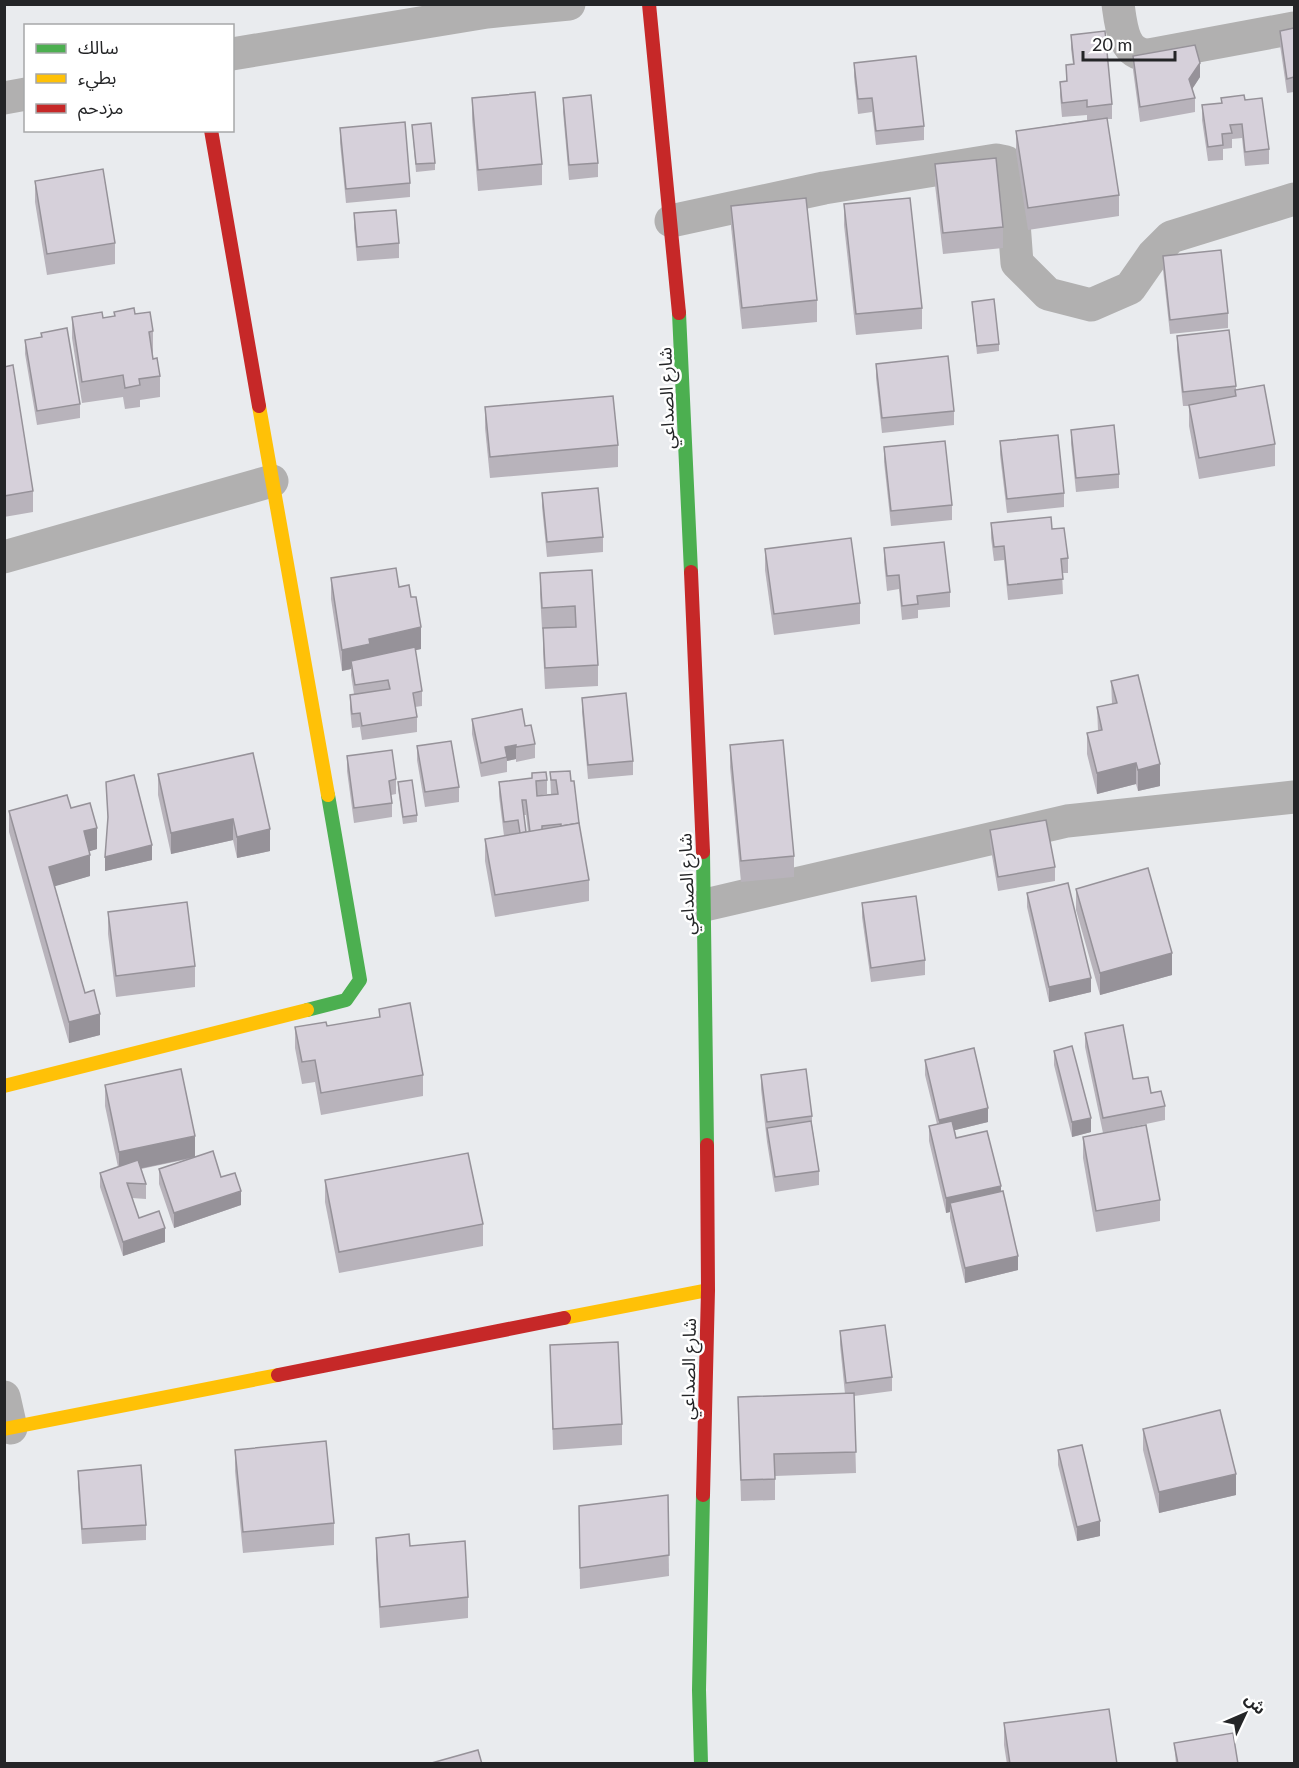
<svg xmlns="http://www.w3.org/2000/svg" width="1299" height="1768" viewBox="0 0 1299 1768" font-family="Lato,'Noto Sans Arabic',sans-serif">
	<rect width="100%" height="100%" fill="#e9ebee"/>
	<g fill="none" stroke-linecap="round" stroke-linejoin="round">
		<g stroke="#b1b0b0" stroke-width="33">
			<path d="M1118 4C1121 26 1123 55 1149 55L1294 28"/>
			<polyline points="232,54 487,12 569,4"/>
			<polyline points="4,98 26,94"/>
			<polyline points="671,221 824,188 996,160 1006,162 1010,169 1017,263 1048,294 1091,305 1130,288 1153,255 1171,237 1294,199"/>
			<polyline points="4,557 272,481"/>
			<polyline points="705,905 1067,821 1294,797"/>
			<polyline points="4,1397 11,1428"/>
		</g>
		<g stroke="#4caf50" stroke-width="14">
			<polyline points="679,313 691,572"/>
			<polyline points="703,852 707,1145"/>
			<polyline points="307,1010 346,1000 360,980 328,795"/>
			<polyline points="701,1764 699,1690 703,1495"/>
		</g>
		<g stroke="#ffc107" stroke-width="14">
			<polyline points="259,406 328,795"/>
			<polyline points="4,1086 307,1010"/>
			<polyline points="564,1318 708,1290"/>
			<polyline points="4,1429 278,1375"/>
		</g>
		<g stroke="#c62828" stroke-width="14">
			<polyline points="649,4 679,313"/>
			<polyline points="211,130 259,406"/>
			<polyline points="691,572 703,852"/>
			<polyline points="278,1375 564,1318"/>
			<polyline points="703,1495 708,1290 707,1145"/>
		</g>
	</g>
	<g fill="#b8b3bb" fill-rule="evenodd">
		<polygon points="1294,28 1294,92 1287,93 1280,45 1280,31"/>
		<polygon points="1071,35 1112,104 1112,119 1107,119 1119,195 1119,216 1028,230 1016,152 1016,131 1087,120 1087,115 1062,117 1060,96 1060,82 1066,81 1066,65 1073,64 1071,49"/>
		<polygon points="1133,56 1200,77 1192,89 1195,98 1195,112 1140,122 1133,70"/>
		<polygon points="854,63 924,126 924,140 876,145 872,112 858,114 854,77"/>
		<polygon points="472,98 542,164 542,185 478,191 472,119"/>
		<polygon points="563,98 598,163 598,177 569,180 563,112"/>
		<polygon points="1221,98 1245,100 1269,149 1269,164 1245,166 1242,138 1232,139 1232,148 1223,149 1223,160 1208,161 1202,120 1202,105 1221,103"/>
		<polygon points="412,125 435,163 435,170 416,172"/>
		<polygon points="340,128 410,183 410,197 346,203 340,143"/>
		<polygon points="935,164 1003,227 1003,248 943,254 935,185"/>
		<polygon points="35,181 115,243 115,264 47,275 35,202"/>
		<polygon points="844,204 922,308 922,329 856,335 844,225"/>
		<polygon points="731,206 817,300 817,322 742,329 731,227"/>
		<polygon points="354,213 399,243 399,258 357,261 354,228"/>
		<polygon points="1163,256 1228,313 1228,328 1170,334 1163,270"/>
		<polygon points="972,302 999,344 999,351 977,354"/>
		<polygon points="114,312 135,314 153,331 153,359 160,376 160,397 140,400 140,407 125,409 123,397 82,403 72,338 72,317 103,318 114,316"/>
		<polygon points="41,333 80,404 80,418 37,425 25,354 25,340 41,337"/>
		<polygon points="1177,336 1236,386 1236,390 1275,444 1275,466 1199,479 1189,426 1189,406 1183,406 1177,350"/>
		<polygon points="876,364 954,411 954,425 882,433 876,378"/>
		<polygon points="4,367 33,491 33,512 4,517"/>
		<polygon points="485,407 618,445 618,467 490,478 485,428"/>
		<polygon points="1071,430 1119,474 1119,488 1076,492 1071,444"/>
		<polygon points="1000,441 1064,493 1064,507 1007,513 1000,455"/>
		<polygon points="884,447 952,505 952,520 891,526 884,462"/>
		<polygon points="542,493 603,537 603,552 547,557 542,507"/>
		<polygon points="991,523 1052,529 1068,558 1068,573 1062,573 1063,594 1008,600 1004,560 994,561 991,538"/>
		<polygon points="884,548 950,592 950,607 918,610 918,618 902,620 899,589 887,591 884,562"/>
		<polygon points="765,549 860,603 860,624 774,635 765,570"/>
		<polygon points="592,570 598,665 598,686 545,689 543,650 543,629 542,629 540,594 540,573"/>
		<polygon points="331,578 399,587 411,597 421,649 415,650 422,691 422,706 415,707 417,717 417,732 362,740 360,727 352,728 350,709 350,695 354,694 351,675 351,669 342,671 331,599"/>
		<polygon points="1111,681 1160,786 1138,791 1136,784 1097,794 1087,754 1087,733 1098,731 1097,707 1112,704"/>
		<polygon points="582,698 633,761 633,775 588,779 582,712"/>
		<polygon points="472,719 525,726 535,744 535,758 516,762 516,759 507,761 507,772 481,777 472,734"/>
		<polygon points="730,745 794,856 794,877 741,882 730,767"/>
		<polygon points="417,746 459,787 459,802 425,807 417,760"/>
		<polygon points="253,753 270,851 237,858 233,840 171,854 158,795 158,774"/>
		<polygon points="347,756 396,779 396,794 391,795 392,803 392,817 354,823 347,771"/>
		<path d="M550 772 571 781 589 880V901L495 917 485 861V839L504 836 499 796V782L532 778V773L547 780V794L537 796 551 794ZM524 815H526L528 832H526Z"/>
		<polygon points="106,782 152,860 105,871 108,824"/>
		<polygon points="398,782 417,815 417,822 403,824 398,789"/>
		<polygon points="71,808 97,849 89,851 90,876 54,886 85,993 100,1035 69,1043 9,832 9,811"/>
		<polygon points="990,830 1055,867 1055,881 998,891 990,844"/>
		<polygon points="1076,889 1172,975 1100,995 1076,910"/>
		<polygon points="1027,893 1091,992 1049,1002 1027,907"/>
		<polygon points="862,903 925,960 925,975 871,982 862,917"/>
		<polygon points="108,912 195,966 195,987 116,997 108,934"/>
		<polygon points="379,1009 423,1075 423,1096 321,1115 315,1082 302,1084 295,1048 295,1027 327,1026 379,1017"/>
		<polygon points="1085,1033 1133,1079 1165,1106 1165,1120 1103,1133 1085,1047"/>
		<polygon points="1054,1051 1091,1132 1072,1137 1054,1065"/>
		<polygon points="925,1060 988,1122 955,1130 956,1138 1001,1191 1018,1270 965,1283 950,1218 950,1212 946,1213 929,1141 929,1126 937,1124 925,1075"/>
		<polygon points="761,1075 812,1116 812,1125 819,1171 819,1185 775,1192 767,1142 761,1089"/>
		<polygon points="105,1085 221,1177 241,1205 174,1228 159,1184 159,1169 193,1158 141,1169 146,1184 146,1199 132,1198 139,1218 165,1242 123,1256 100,1187 100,1173 118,1167 105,1106"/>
		<polygon points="1083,1137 1160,1200 1160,1221 1096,1232 1083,1158"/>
		<polygon points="325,1180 483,1224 483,1246 339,1273 325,1202"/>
		<polygon points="840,1331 892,1377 892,1391 854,1396 856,1473 775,1476 775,1500 741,1501 738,1397 845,1394 840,1345"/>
		<polygon points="550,1345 622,1424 622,1445 553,1450"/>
		<polygon points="1143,1429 1236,1495 1159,1513 1143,1450"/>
		<polygon points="235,1450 334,1523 334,1545 243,1553 235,1471"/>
		<polygon points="1058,1450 1100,1536 1077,1541 1058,1465"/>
		<polygon points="78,1471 146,1525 146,1540 82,1544 78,1485"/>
		<polygon points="668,1495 669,1576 580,1589 579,1506"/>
		<polygon points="376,1538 410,1546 468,1597 468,1618 380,1628 376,1559"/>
		<polygon points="1004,1723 1117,1764 1007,1764 1004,1745"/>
		<polygon points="1174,1743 1238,1764 1176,1764"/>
	</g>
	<g fill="#969299">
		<polygon points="1200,63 1200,77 1189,94 1189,79"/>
		<polygon points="421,627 421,649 370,660 351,661 351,669 342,671 342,650 369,639"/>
		<polygon points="516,745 516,759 507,761 505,747"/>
		<polygon points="1136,763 1136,784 1097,794 1097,773"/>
		<polygon points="1160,764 1160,786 1138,791 1138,770"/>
		<polygon points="233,819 233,840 171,854 171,833"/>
		<polygon points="97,828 97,849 84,853 84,831"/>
		<polygon points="270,829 270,851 237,858 237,837"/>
		<polygon points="152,845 152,860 105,871 105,857"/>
		<polygon points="90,855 90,876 49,888 49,867"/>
		<polygon points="1172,953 1172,975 1100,995 1100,973"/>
		<polygon points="1091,978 1091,992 1049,1002 1049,987"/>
		<polygon points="100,1014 100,1035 69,1043 69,1022"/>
		<polygon points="988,1108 988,1122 939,1134 939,1120"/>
		<polygon points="1091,1118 1091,1132 1072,1137 1072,1122"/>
		<polygon points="195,1136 195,1157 119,1173 119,1152"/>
		<polygon points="1001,1186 1001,1200 950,1203 950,1212 946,1213 946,1198"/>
		<polygon points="241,1191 241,1205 174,1228 174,1213"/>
		<polygon points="165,1228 165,1242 123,1256 123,1242"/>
		<polygon points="1018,1256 1018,1270 965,1283 965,1268"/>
		<polygon points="1236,1474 1236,1495 1159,1513 1159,1492"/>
		<polygon points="1100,1521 1100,1536 1077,1541 1077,1527"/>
	</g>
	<g fill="#d6d0da" stroke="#969299" stroke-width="1.5">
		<polygon points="1294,28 1294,77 1287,79 1280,31"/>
		<polygon points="1105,31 1112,104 1087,107 1087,100 1062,103 1060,82 1067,81 1066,65 1074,64 1071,35"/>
		<polygon points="1195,45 1200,63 1189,79 1195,98 1140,107 1133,56"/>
		<polygon points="916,56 924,126 876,131 872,98 858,99 854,63"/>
		<polygon points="535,92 542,164 478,170 472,98"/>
		<polygon points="591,95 598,163 569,165 563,98"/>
		<polygon points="1244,95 1245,100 1262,98 1269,149 1245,152 1242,124 1230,125 1232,133 1222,134 1223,145 1208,147 1202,105 1222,103 1221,98"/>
		<polygon points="1107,118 1119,195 1028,208 1016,131"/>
		<polygon points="405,122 410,183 346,189 340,128"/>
		<polygon points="431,123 435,163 416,164 412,125"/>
		<polygon points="996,158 1003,227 943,233 935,164"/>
		<polygon points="103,169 115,243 47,254 35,181"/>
		<polygon points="806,198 817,300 742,308 731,206"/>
		<polygon points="910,198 922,308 856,314 844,204"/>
		<polygon points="396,210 399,243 357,247 354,213"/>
		<polygon points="1221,250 1228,313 1170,320 1163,256"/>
		<polygon points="994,299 999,344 977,346 972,302"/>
		<polygon points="134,308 135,314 150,312 153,331 149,332 153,359 157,358 160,376 139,379 140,385 125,388 123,375 82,382 72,317 102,312 103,318 115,316 114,312"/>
		<polygon points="67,328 80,404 37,411 25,340 42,337 41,333"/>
		<polygon points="1229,330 1236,386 1183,392 1177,336"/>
		<polygon points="948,356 954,411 882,418 876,364"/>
		<polygon points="13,365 33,491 4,496 4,367"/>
		<polygon points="1264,385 1275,444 1199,458 1189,405 1236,396 1235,390"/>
		<polygon points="613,396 618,445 490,457 485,407"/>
		<polygon points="1114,425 1119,474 1076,478 1071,430"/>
		<polygon points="1058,435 1064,493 1007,499 1000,441"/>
		<polygon points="945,441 952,505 891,511 884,447"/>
		<polygon points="598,488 603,537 547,542 542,493"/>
		<polygon points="1051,517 1052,529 1064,528 1068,558 1061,559 1063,579 1008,585 1004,546 994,547 991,523"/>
		<polygon points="851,538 860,603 774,614 765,549"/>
		<polygon points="944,542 950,592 917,596 918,604 902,606 899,575 887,576 884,548"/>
		<polygon points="396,568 399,587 409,585 411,597 416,597 421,627 369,639 370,644 342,650 331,578"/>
		<polygon points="592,570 598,665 545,668 543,628 576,627 575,606 542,608 540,573"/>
		<polygon points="415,647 422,691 413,693 417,717 362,726 360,713 352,714 350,695 390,689 388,680 355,685 351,661"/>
		<polygon points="1138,675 1160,764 1138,770 1136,763 1097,773 1087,733 1102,730 1097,707 1117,703 1111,681"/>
		<polygon points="626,693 633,761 588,765 582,698"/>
		<polygon points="522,709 525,726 531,725 535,744 516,747 516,745 505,747 507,757 481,763 472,719"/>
		<polygon points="783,740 794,856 741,861 730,745"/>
		<polygon points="451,741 459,787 425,792 417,746"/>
		<polygon points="392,750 396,779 389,781 392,803 354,808 347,756"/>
		<polygon points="253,753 270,829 237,837 233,819 171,833 158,774"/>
		<polygon points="570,771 571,781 574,781 579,823 561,826 561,824 542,826 542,830 530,832 526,800 522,800 526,832 520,833 518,820 504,822 499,782 532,778 532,773 546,772 547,780 536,781 537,796 558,794 556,780 551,780 550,772"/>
		<polygon points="134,775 152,845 105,857 108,817 106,782"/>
		<polygon points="412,780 417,815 403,817 398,782"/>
		<polygon points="67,795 71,808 90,803 97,828 84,831 90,855 49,867 85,993 94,990 100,1014 69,1022 9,811"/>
		<polygon points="1046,820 1055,867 998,877 990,830"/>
		<polygon points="579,823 589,880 495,895 485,839"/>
		<polygon points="1148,868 1172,953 1100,973 1076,889"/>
		<polygon points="1068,883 1091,978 1049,987 1027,893"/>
		<polygon points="916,896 925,960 871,968 862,903"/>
		<polygon points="187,902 195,966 116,976 108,912"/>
		<polygon points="410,1003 423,1075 321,1093 315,1060 302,1062 295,1027 326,1022 327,1026 380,1017 379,1009"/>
		<polygon points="1123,1025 1133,1079 1148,1077 1151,1093 1161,1091 1165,1106 1103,1118 1085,1033"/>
		<polygon points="1072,1046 1091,1118 1072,1122 1054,1051"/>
		<polygon points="974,1048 988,1108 939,1120 925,1060"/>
		<polygon points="181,1069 195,1136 119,1152 105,1085"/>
		<polygon points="806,1069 812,1116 767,1122 761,1075"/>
		<polygon points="811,1121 819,1171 775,1177 767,1128"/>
		<polygon points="952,1121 956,1138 987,1131 1001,1186 946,1198 929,1126"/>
		<polygon points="1146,1125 1160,1200 1096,1211 1083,1137"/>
		<polygon points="213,1151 221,1177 235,1173 241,1191 174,1213 159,1169"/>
		<polygon points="468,1153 483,1224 339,1252 325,1180"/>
		<polygon points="138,1160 146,1184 127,1183 139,1218 159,1211 165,1228 123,1242 100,1173"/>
		<polygon points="1003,1191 1018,1256 965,1268 950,1203"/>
		<polygon points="885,1325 892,1377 846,1383 840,1331"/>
		<polygon points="618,1342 622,1424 553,1429 550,1345"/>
		<polygon points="854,1393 856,1452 774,1454 775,1479 741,1480 738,1397"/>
		<polygon points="1220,1410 1236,1474 1159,1492 1143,1429"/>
		<polygon points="326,1441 334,1523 243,1532 235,1450"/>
		<polygon points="1082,1445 1100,1521 1077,1527 1058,1450"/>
		<polygon points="141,1465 146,1525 82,1529 78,1471"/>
		<polygon points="668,1495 669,1555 580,1568 579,1506"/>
		<polygon points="409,1534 410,1546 465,1541 468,1597 380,1607 376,1538"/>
		<polygon points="1109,1709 1117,1764 1010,1764 1004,1723"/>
		<polygon points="1233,1733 1238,1764 1178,1764 1174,1743"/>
		<polygon points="478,1750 482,1764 428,1764"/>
	</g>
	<g text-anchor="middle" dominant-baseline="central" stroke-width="5" stroke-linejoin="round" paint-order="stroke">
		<g font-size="18" fill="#242527" stroke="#fff">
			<text transform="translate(666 398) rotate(-92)">شارع الصداعي</text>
			<text transform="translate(686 884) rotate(-92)">شارع الصداعي</text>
			<text transform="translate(688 1369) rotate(-89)">شارع الصداعي</text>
		</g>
	</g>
	<rect width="1299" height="1768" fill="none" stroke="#242527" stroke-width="12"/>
	<rect x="24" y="24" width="210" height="108" fill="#ffffff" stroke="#a7a8a9" stroke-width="1.5"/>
	<rect x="36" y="44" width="30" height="9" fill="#4caf50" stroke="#a7a8a9" stroke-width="1.5"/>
	<text x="78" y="54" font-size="18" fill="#242527">سالك</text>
	<rect x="36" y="74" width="30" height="9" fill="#ffc107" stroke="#a7a8a9" stroke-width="1.5"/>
	<text x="78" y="84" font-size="18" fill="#242527">بطيء</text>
	<rect x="36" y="104" width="30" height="9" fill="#c62828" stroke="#a7a8a9" stroke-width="1.5"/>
	<text x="78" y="114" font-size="18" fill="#242527">مزدحم</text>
	<g transform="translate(1245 1714) rotate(46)" stroke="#ffffff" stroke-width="4.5" paint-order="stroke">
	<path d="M0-4.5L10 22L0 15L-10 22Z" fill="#242527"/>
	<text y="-9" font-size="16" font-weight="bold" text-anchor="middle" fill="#242527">ش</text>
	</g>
	<path d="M1083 51v9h92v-9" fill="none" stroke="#242527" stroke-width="3"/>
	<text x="1092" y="51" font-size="18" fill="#242527" stroke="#ffffff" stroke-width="4.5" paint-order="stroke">20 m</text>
</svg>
